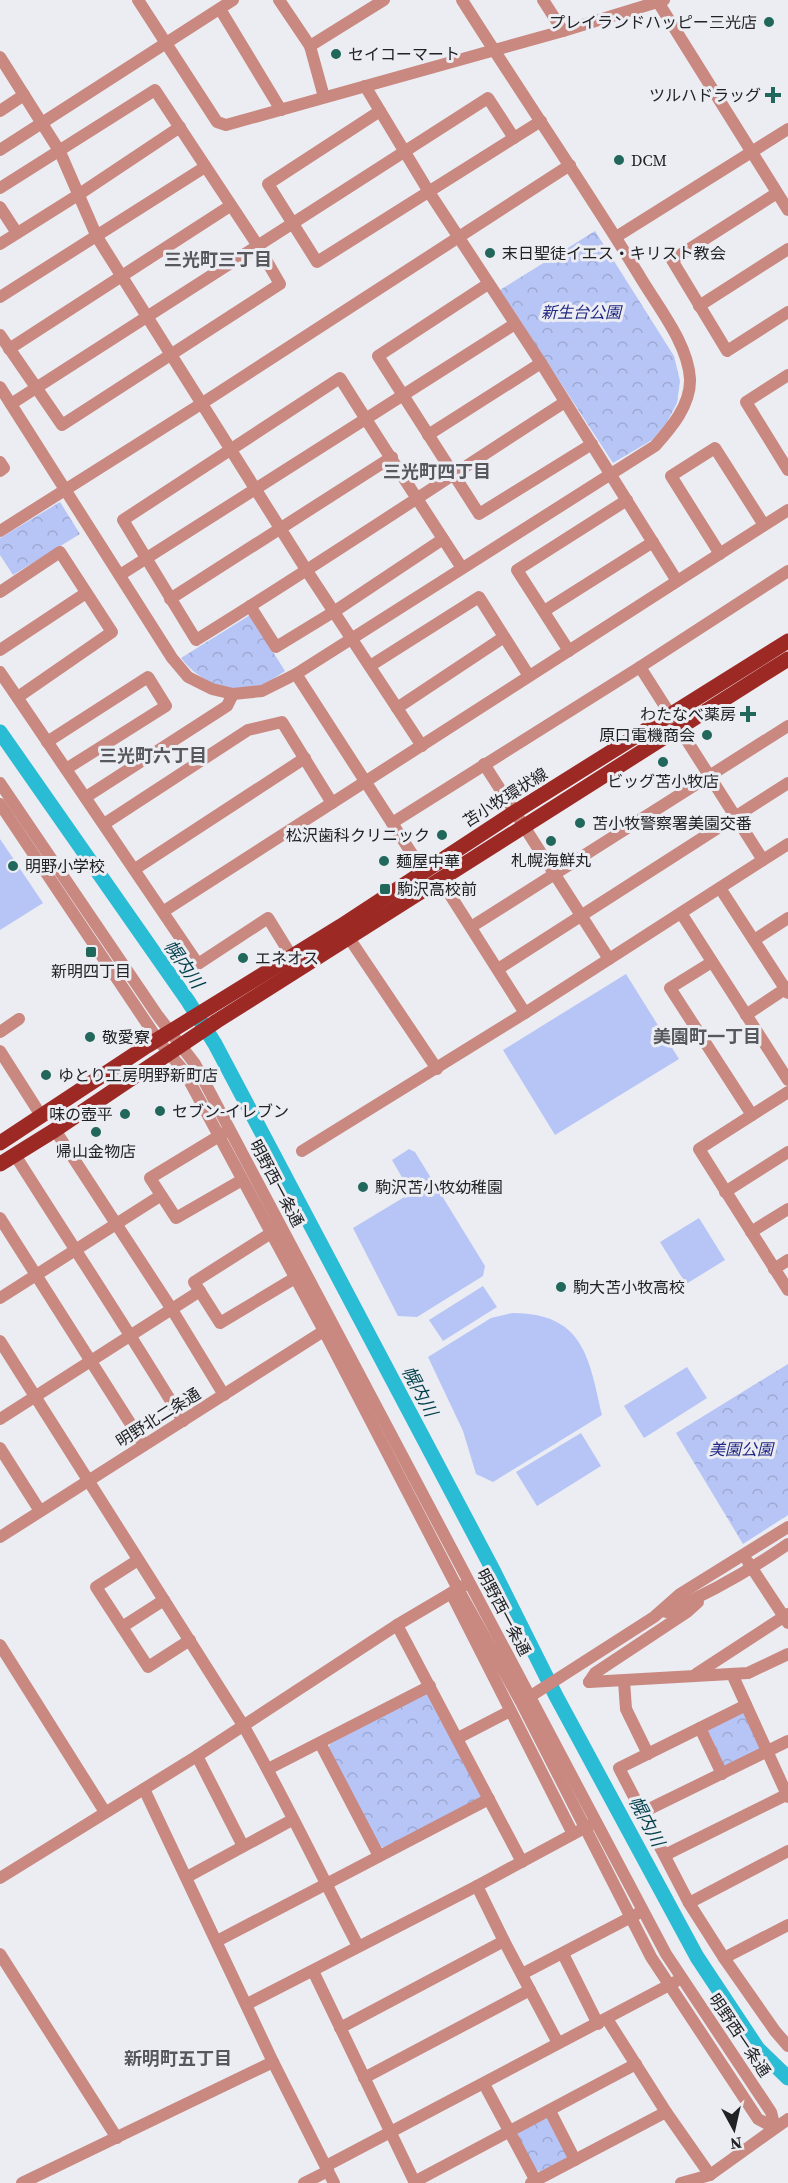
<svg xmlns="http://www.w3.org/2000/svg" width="788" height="2183" viewBox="0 0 788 2183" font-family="'Source Serif 4','Noto Sans JP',serif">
	<defs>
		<pattern id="park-crowns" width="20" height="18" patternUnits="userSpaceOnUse" patternTransform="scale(1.5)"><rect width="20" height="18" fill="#b7c5f6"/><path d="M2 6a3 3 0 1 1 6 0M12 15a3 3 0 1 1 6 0" fill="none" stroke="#9da9d3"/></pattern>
	</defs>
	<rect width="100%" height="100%" fill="#ebedf3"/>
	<g fill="url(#park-crowns)">
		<polygon points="595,231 674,356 680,381 677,403 666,424 652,440 613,463 500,290"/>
		<polygon points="60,502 80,534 13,575 0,555 0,538"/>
		<path d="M250 615 285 671C277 676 269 682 260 686 231 696 198 681 181 658Z"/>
		<polygon points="788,1364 788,1515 743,1544 676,1433"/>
		<polygon points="425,1692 430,1695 482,1795 481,1798 386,1848 379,1847 328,1748 330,1744"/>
		<polygon points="746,1705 767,1752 722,1774 700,1728"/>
		<polygon points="547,2118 569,2156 567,2160 540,2172 536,2170 517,2135 519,2132"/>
	</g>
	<g fill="#b7c5f6">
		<polygon points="0,839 43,903 0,930"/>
		<polygon points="626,974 679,1059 555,1135 503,1050"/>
		<polygon points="409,1149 415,1152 485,1266 483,1276 417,1317 398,1316 353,1228 411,1193 392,1160"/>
		<polygon points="699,1218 725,1260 686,1284 660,1242"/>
		<polygon points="483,1286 497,1307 443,1341 429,1320"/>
		<path d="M512 1313C584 1313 589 1358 602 1415L493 1482 476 1474 463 1431 428 1357 491 1318Z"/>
		<polygon points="687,1367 707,1398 644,1438 624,1406"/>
		<polygon points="581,1433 601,1466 537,1506 516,1472"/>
	</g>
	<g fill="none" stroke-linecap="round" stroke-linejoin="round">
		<polyline stroke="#2abbd5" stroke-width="15" points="0,732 188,1001 215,1044 493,1570 556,1696 697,1957 758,2049 788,2078"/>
		<g stroke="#c98880" stroke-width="12">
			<polyline points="138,0 217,122 226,125 563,31 664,0"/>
			<polyline points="279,0 310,46 324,97"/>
			<polyline points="543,0 563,31"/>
			<polyline points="658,2 788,210"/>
			<polyline points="220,9 281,110"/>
			<polyline points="310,46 384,0"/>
			<polyline points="0,57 60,152 97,237 307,571 422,746"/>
			<polyline points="365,86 429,192 541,363 677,581"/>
			<polyline points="0,111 24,95"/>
			<polyline points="380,111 268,184 317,262 541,121"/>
			<polyline points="0,150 233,0"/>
			<polyline points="0,188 155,90 258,246 280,284 62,425 0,335"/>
			<polyline points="777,193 672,260 727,351 788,312"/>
			<polyline points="0,207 17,233"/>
			<polyline points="616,237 788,129"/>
			<polyline points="0,244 78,195 180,127"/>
			<polyline points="488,284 378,356 479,514 592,444"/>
			<polyline points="0,297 205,167"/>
			<polyline points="699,306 788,249"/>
			<polyline points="9,349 230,206"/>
			<polyline points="788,375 746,402 788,470"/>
			<path d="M0 387 172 658 188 677 212 689 233 694 262 691 296 674 655 446C671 428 691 405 690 379 688 343 657 306 639 275 582 182 520 92 462 0"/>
			<polyline points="11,404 488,98 514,138"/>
			<polyline points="428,435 541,363"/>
			<polyline points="0,462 4,468 0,471"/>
			<polyline points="0,531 201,404 570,165"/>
			<polyline points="720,554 671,476 715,448 764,525"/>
			<path d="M462 568C421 505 380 442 340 378L123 520 196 640C321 563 442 481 565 402"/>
			<polyline points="120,575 515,324"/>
			<polyline points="0,592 60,552 112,632 18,697"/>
			<polyline points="170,599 392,457"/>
			<polyline points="250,606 276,647 335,611 443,539"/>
			<polyline points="544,611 653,542"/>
			<polyline points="0,650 86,593"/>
			<polyline points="569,651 517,570 627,500"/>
			<polyline points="370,666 479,597 529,676"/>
			<polyline points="640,667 763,860"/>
			<polyline points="0,672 198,964 268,918 292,957"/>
			<polyline points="296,674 423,871"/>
			<polyline points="397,708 504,637"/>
			<polyline points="47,742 148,677 166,706 66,769"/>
			<polyline points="484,764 609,959"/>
			<polyline points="0,783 158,1016 195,1064 666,1954 771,2112 775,2128"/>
			<polyline points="86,797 227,706 233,694"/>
			<polyline points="0,804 158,1040 184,1071 324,1331 458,1589 521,1702 651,1957 758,2119 775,2128"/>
			<polyline points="392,823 640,667 788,571"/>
			<polyline points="104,824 248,730 282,722 332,803"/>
			<polyline points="135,869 305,758"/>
			<polyline points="440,879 525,1013"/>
			<polyline points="720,888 788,993"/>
			<polyline points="164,911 788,510"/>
			<polyline points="681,913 788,1080"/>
			<polyline points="471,927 788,726"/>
			<polyline points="345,932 437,1069"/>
			<polyline points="754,940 788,918"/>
			<polyline points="712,962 670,988 752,1115"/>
			<polyline points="498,969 788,783"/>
			<polyline points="746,1015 788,987"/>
			<polyline points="0,1032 19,1019"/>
			<polyline points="0,1051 42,1117"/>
			<polyline points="788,1092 699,1149 788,1290"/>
			<polyline points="55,1130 171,1308 224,1395"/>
			<polyline points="224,1133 150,1178 176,1218 242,1180"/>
			<polyline points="302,1151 525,1013 788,844"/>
			<path d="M15 1155C71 1244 129 1331 183 1421"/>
			<polyline points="725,1192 788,1152"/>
			<polyline points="0,1218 144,1445"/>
			<polyline points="276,1230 194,1282 220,1323 295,1278"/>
			<polyline points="751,1232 788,1209"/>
			<polyline points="774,1269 788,1260"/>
			<polyline points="0,1298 160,1196"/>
			<path d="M0 1341 243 1725C284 1797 320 1873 358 1946"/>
			<polyline points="0,1419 200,1291"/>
			<polyline points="0,1448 40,1511"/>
			<polyline points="0,1537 330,1327"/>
			<polyline points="138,1560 96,1587 148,1667 190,1640"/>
			<polyline points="748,1562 788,1623"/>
			<polyline points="451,1593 573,1834"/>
			<path d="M666 1612C710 1593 749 1571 788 1544"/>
			<polyline points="397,1625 522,1862"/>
			<polyline points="122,1627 164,1600"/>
			<polyline points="0,1645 105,1812"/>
			<polyline points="696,1674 788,1614"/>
			<polyline points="732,1674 788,1797"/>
			<polyline points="624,1681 626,1709 648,1754"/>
			<polyline points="589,1682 748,1673 788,1654"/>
			<polyline points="589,1682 595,1673 687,1612 698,1602"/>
			<polyline points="523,1701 654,1617 680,1594 788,1527"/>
			<polyline points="746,1705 619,1768 689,1903 724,1958 775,2031 788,2046"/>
			<polyline points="700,1728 722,1774"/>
			<polyline points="458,1738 510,1711"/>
			<polyline points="320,1743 379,1856"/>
			<polyline points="197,1756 243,1846"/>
			<polyline points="268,1769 430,1686"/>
			<polyline points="144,1789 273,2062 334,2183"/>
			<polyline points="643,1812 788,1741"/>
			<polyline points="665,1855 788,1794"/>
			<polyline points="187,1877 292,1820"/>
			<polyline points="0,1878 197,1756 397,1625 463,1586"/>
			<polyline points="477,1886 504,1941 558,2043"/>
			<polyline points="689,1903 788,1851"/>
			<polyline points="217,1941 489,1799"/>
			<polyline points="0,1954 117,2138"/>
			<polyline points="563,1954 598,2024"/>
			<polyline points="724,1958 788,1925"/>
			<polyline points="313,1971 415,2183"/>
			<polyline points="522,1974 637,1914"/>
			<polyline points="247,2004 477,1886 590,1825"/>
			<polyline points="607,2019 666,2112 710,2175"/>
			<polyline points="340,2028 504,1941"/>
			<polyline points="364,2078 530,1990"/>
			<polyline points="484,2084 537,2183"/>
			<polyline points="550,2111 575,2160"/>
			<polyline points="326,2166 675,1982"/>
			<polyline points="414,2182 636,2064"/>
			<polyline points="22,2183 273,2062"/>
			<polyline points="304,2183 328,2171"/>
			<polyline points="531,2183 666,2112"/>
			<polyline points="681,2183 710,2175 788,2119"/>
		</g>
		<g stroke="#9d2925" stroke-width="15">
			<polyline points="0,1143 147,1046 341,926 515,812 788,641"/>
			<polyline points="0,1164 55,1130 217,1021 788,659"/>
		</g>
	</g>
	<g fill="#21675b" stroke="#ebedf3" stroke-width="2">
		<circle cx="769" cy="22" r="6"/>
		<circle cx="336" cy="54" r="6"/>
		<path d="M770 86h6v6h6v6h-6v6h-6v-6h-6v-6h6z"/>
		<circle cx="619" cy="160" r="6"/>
		<circle cx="490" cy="253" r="6"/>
		<path d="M745 705h6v6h6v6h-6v6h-6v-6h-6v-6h6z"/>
		<circle cx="707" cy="735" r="6"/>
		<circle cx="663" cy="762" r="6"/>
		<circle cx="580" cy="823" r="6"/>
		<circle cx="442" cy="835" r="6"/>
		<circle cx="551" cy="841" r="6"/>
		<circle cx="384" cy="861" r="6"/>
		<circle cx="13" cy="866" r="6"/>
		<rect x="379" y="883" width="12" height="12" rx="3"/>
		<rect x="85" y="946" width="12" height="12" rx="3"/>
		<circle cx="243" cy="958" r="6"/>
		<circle cx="90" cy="1037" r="6"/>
		<circle cx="46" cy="1075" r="6"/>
		<circle cx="160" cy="1111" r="6"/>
		<circle cx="125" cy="1114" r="6"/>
		<circle cx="96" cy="1132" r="6"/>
		<circle cx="363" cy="1187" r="6"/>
		<circle cx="561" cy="1287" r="6"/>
	</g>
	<g text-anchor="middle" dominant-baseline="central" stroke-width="6" stroke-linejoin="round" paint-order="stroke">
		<g font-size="16" fill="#212224" stroke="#ebedf3" text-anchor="start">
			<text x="757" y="22" text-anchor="end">プレイランドハッピー三光店</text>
			<text x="348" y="54">セイコーマート</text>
			<text x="761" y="95" text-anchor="end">ツルハドラッグ</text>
			<text x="631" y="160">DCM</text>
			<text x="502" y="253">末日聖徒イエス・キリスト教会</text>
			<text x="736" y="714" text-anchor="end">わたなべ薬房</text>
			<text x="695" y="735" text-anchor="end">原口電機商会</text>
			<text x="663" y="781" text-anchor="middle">ビッグ苫小牧店</text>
			<text x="592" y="823">苫小牧警察署美園交番</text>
			<text x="430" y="835" text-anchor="end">松沢歯科クリニック</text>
			<text x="551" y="860" text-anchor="middle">札幌海鮮丸</text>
			<text x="396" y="861">麺屋中華</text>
			<text x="25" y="866">明野小学校</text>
			<text x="397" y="889">駒沢高校前</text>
			<text x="255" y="958">エネオス</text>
			<text x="91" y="971" text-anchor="middle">新明四丁目</text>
			<text x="102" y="1037">敬愛寮</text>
			<text x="58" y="1075">ゆとり工房明野新町店</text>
			<text x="172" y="1111">セブン-イレブン</text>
			<text x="113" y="1114" text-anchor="end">味の壺平</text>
			<text x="96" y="1151" text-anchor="middle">帰山金物店</text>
			<text x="375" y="1187">駒沢苫小牧幼稚園</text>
			<text x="573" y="1287">駒大苫小牧高校</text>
		</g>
		<g font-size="16" font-style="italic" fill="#222783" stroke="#ebedf3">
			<text x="581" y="312">新生台公園</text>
			<text x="741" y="1449">美園公園</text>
		</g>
		<g font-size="16" fill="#212224" stroke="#ebedf3">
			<text transform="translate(505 797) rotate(-32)">苫小牧環状線</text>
			<text transform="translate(277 1183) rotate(62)">明野西一条通</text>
			<text transform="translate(158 1417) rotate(-32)">明野北二条通</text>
			<text transform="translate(504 1612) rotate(62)">明野西一条通</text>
			<text transform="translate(740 2035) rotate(56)">明野西一条通</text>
		</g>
		<g font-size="18" font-weight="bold" fill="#56585d" stroke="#ebedf3">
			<text x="218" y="259">三光町三丁目</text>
			<text x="437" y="471">三光町四丁目</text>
			<text x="153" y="755">三光町六丁目</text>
			<text x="707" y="1036">美園町一丁目</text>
			<text x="178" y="2058">新明町五丁目</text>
		</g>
		<g font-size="18" font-style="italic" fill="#003f4a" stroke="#ebedf3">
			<text transform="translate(184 964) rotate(55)">幌内川</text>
			<text transform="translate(420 1391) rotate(62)">幌内川</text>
			<text transform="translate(647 1821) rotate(62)">幌内川</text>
		</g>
	</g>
	<g transform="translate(734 2129) rotate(172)" stroke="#ebedf3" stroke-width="4.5" paint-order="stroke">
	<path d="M0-4.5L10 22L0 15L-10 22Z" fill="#212224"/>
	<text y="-9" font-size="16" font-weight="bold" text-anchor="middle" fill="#212224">N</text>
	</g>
</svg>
